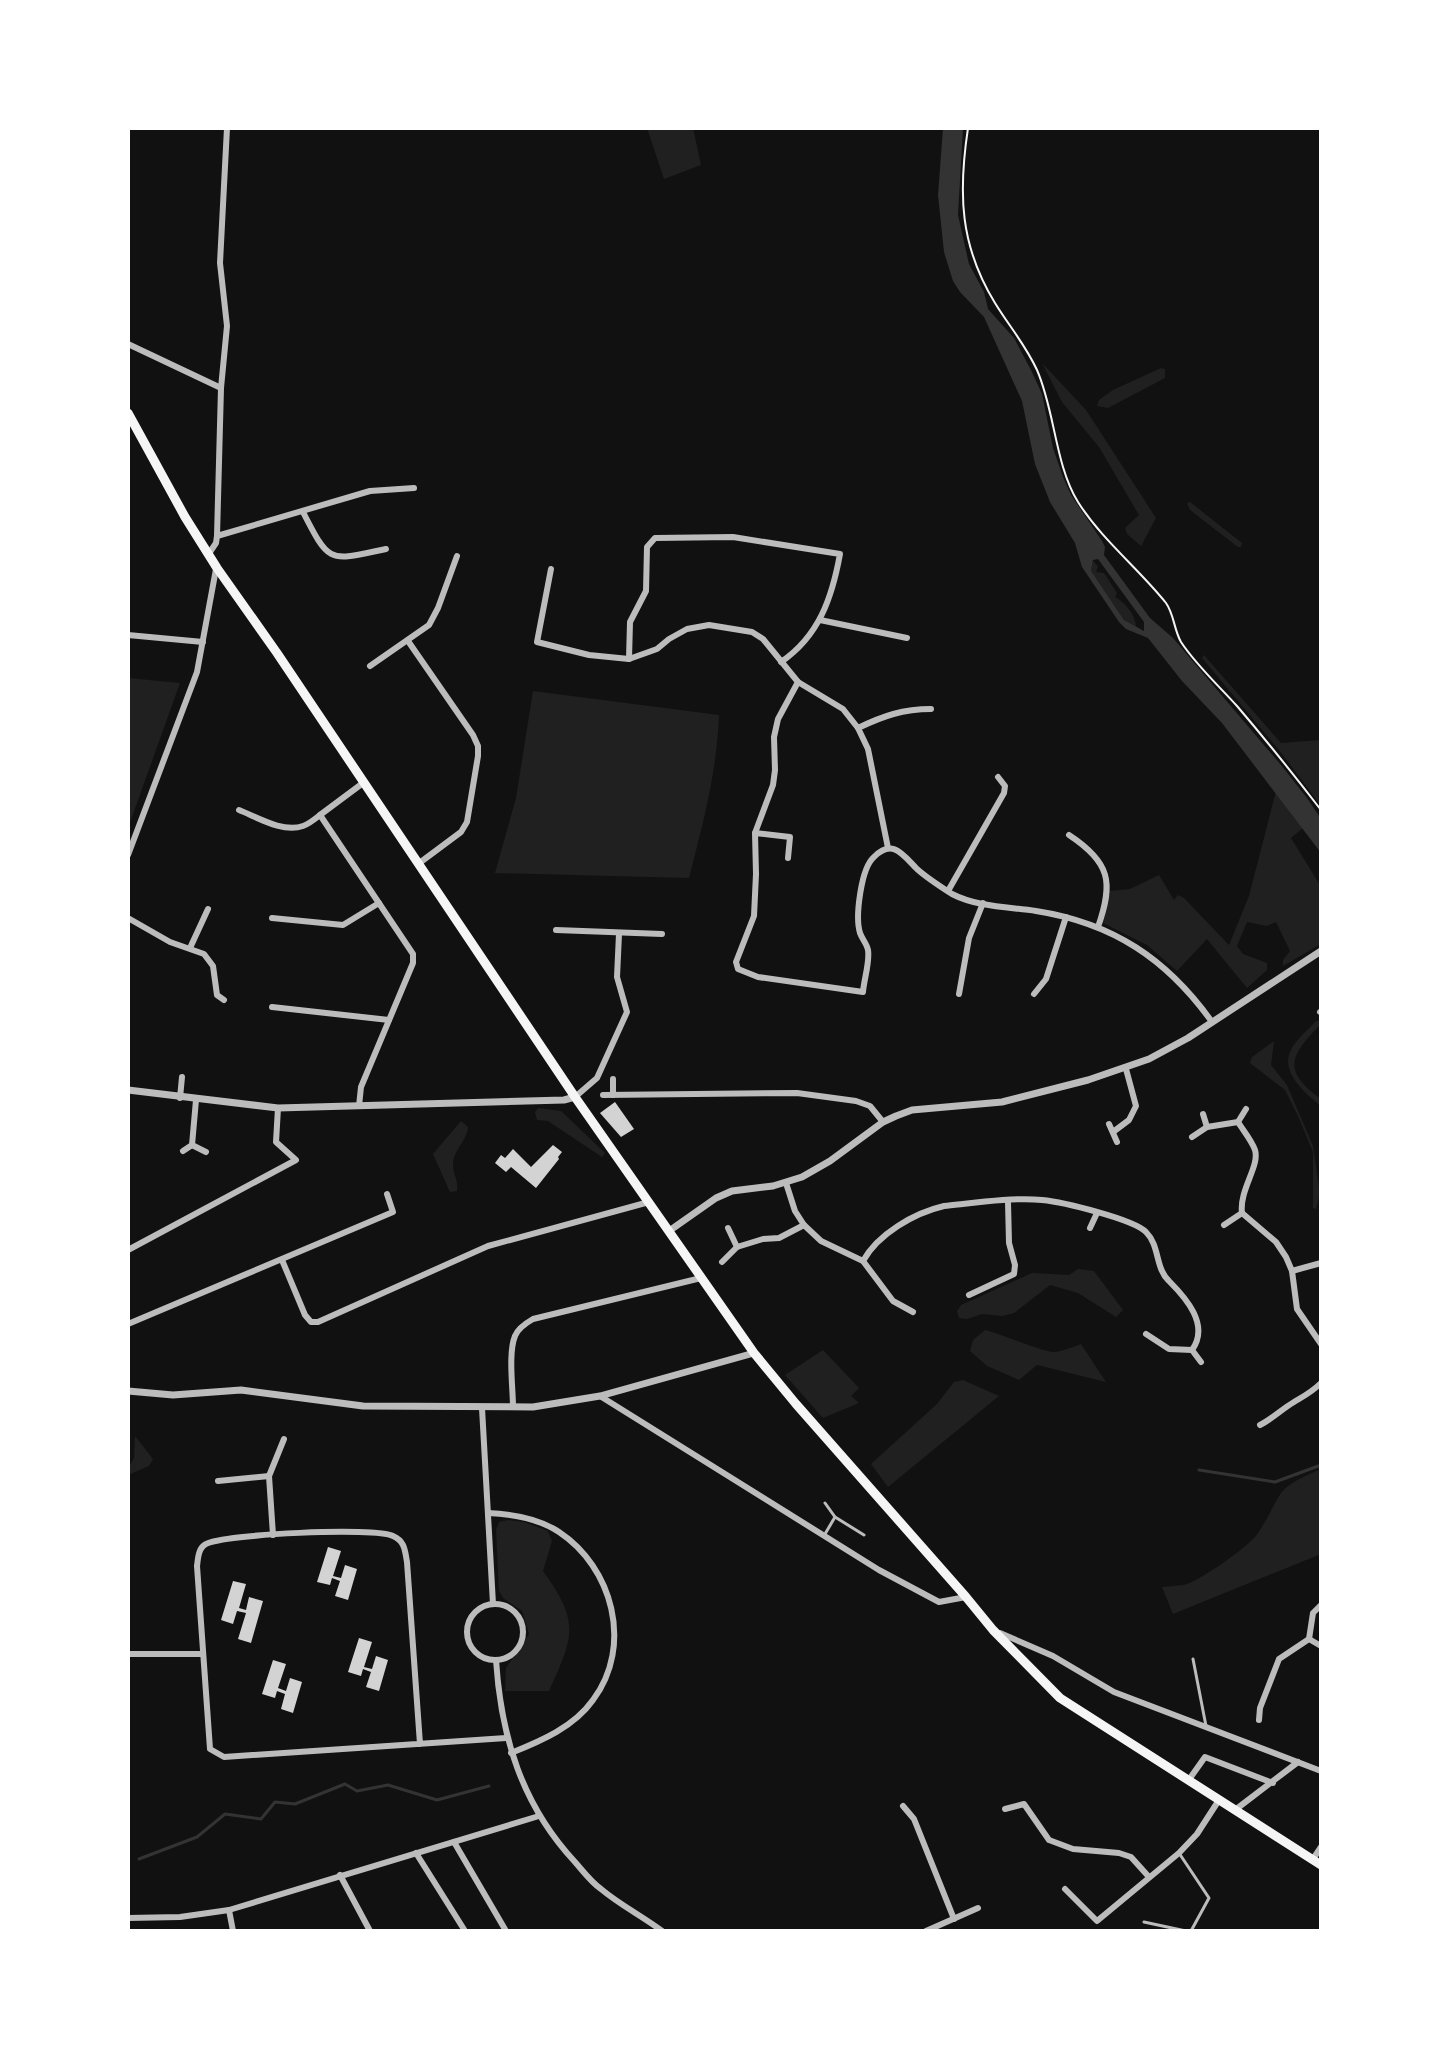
<svg xmlns="http://www.w3.org/2000/svg" width="1449" height="2059" viewBox="0 0 1449 2059" font-family="'Archivo Narrow',sans-serif">
	<rect width="100%" height="100%" fill="#111"/>
	<g fill="#202020">
		<polygon points="647,128 693,128 701,165 664,179"/>
		<polygon points="1042,363 1086,410 1156,518 1141,546 1127,534 1125,528 1139,515 1099,447 1062,402"/>
		<polygon points="1161,368 1165,369 1165,378 1108,408 1097,406 1099,400 1113,390"/>
		<polygon points="1190,502 1242,543 1241,547 1238,547 1190,510 1187,503"/>
		<path d="M1093 561 1098 566 1096 572 1104 573 1117 593 1115 597C1126 603 1135 615 1136 626L1134 628 1124 620 1094 577 1091 571Z"/>
		<polygon points="1204,655 1281,743 1321,740 1321,806 1279,750 1202,658"/>
		<polygon points="128,678 180,683 128,828"/>
		<path d="M533 691 719 715C717 771 703 824 689 878L495 873 516 798Z"/>
		<polygon points="1276,791 1303,828 1291,838 1320,885 1321,944 1283,966 1283,960 1290,951 1276,922 1267,926 1247,922 1237,946 1243,954 1267,963 1267,970 1247,988 1207,939 1177,971 1147,945 1103,923 1110,891 1130,889 1159,875 1174,900 1178,895 1184,898 1229,945 1249,896"/>
		<path d="M1316 1021H1319L1320 1025C1291 1055 1281 1070 1321 1099V1106C1306 1094 1281 1073 1290 1052 1294 1041 1308 1030 1316 1021Z"/>
		<polygon points="1274,1041 1271,1065 1287,1085 1313,1146 1320,1194 1316,1209 1313,1208 1313,1152 1298,1116 1285,1090 1250,1063 1252,1057"/>
		<polygon points="538,1108 561,1111 605,1153 602,1157 548,1121 537,1120 535,1112"/>
		<path d="M461 1121 468 1127C467 1141 453 1150 453 1165 453 1175 459 1181 457 1191L450 1192 433 1154Z"/>
		<polygon points="1078,1269 1094,1271 1123,1310 1116,1317 1078,1293 1050,1285 1014,1313 1002,1316 982,1314 967,1319 959,1318 957,1311 961,1305 1032,1273 1069,1275"/>
		<path d="M985 1330C1001 1334 1046 1353 1055 1352 1063 1351 1073 1347 1081 1344L1106 1382 1037 1365 1019 1380 987 1366 970 1351 973 1340Z"/>
		<polygon points="823,1350 859,1388 851,1396 859,1403 823,1418 785,1375"/>
		<polygon points="963,1380 999,1396 888,1487 871,1464 937,1404 954,1382"/>
		<polygon points="135,1436 153,1459 149,1466 128,1475 128,1468 134,1458"/>
		<path d="M1321 1469V1554L1173 1614 1162 1587C1170 1586 1180 1586 1187 1584 1202 1579 1250 1546 1258 1533 1285 1492 1271 1490 1321 1469Z"/>
		<path d="M508 1520 524 1522 548 1531 552 1541 543 1571C580 1622 574 1636 549 1691H505L506 1668 529 1634 522 1611 503 1598 499 1591 496 1530 499 1522Z"/>
	</g>
	<path fill="#333" fill-rule="evenodd" d="M943 128H963L958 215 969 264 984 292 988 309 1014 338 1032 372 1042 394 1053 448 1063 477 1071 495 1102 541 1105 547 1104 555 1150 618 1173 638 1281 765 1307 798 1321 819V853L1222 723 1182 681 1148 638 1126 629 1119 622 1082 567 1075 543 1050 502 1035 464 1022 401 984 317 960 292 953 281 944 252 938 195ZM1098 559 1144 622V631L1124 620 1091 571 1093 560Z"/>
	<g fill="none" stroke-linecap="round" stroke-linejoin="round">
		<g stroke="#333" stroke-width="3">
			<polyline points="1199,1470 1275,1482 1321,1465"/>
			<polyline points="139,1859 197,1837 225,1814 261,1819 275,1802 295,1804 345,1784 357,1791 388,1785 437,1800 489,1786"/>
		</g>
	</g>
	<g fill="#d3d3d3">
		<polygon points="615,1102 634,1129 621,1137 600,1113"/>
		<polygon points="553,1145 562,1152 558,1157 559,1159 536,1188 511,1167 506,1172 495,1163 501,1155 505,1158 513,1149 531,1167"/>
		<polygon points="328,1547 341,1551 333,1576 341,1578 345,1565 357,1569 348,1600 335,1596 340,1581 332,1578 330,1585 317,1582"/>
		<polygon points="233,1581 246,1584 239,1608 246,1610 249,1597 263,1601 251,1643 238,1639 246,1613 237,1611 233,1624 221,1620"/>
		<polygon points="359,1638 372,1642 364,1667 372,1669 376,1656 388,1660 379,1691 366,1687 371,1672 363,1669 361,1676 348,1672"/>
		<polygon points="273,1660 286,1664 278,1688 286,1691 290,1678 302,1682 293,1713 281,1709 285,1694 277,1691 275,1698 262,1694"/>
	</g>
	<g fill="none" stroke-linecap="round" stroke-linejoin="round">
		<path stroke="#f5f5f5" stroke-width="2" d="M968 128C958 194 960 246 995 303 1009 326 1025 344 1037 370 1055 411 1055 465 1078 502 1102 540 1138 568 1166 603 1174 614 1174 630 1181 642 1196 665 1219 686 1237 706 1266 740 1294 775 1321 810"/>
		<g stroke="#bcbcbc" stroke-width="3">
			<polyline points="825,1503 835,1517 864,1535"/>
			<polyline points="825,1534 835,1517"/>
			<polyline points="1193,1659 1206,1726"/>
			<polyline points="1179,1853 1209,1898 1191,1931"/>
			<polyline points="1144,1922 1186,1931"/>
		</g>
		<g stroke="#bcbcbc" stroke-width="6">
			<polyline points="128,344 221,388"/>
			<path d="M303 512C330 565 329 561 386 549"/>
			<polyline points="217,536 370,491 414,488"/>
			<polyline points="208,555 216,543 217,536 221,388 227,326 220,263 227,128"/>
			<polyline points="551,569 537,642 589,655 629,659 657,649 669,639 687,629 709,625 752,632 763,639 798,682 843,709 858,728 868,749 888,848"/>
			<polyline points="820,620 907,638"/>
			<polyline points="128,635 203,642"/>
			<polyline points="408,641 473,735 478,746 478,756 467,822 461,832 418,864"/>
			<path d="M629 659 630 622 646 591 647 547 655 538 733 537 840 554C832 598 819 636 781 662"/>
			<polyline points="370,666 429,625 438,608 457,556"/>
			<path d="M858 728C883 716 903 709 931 709"/>
			<path d="M239 810C257 817 282 833 303 826 309 824 315 819 320 815"/>
			<polyline points="755,833 773,785 775,770 774,737 778,719 798,682"/>
			<path d="M1069 835C1110 862 1114 882 1098 927"/>
			<polyline points="128,855 197,672 216,569"/>
			<path d="M788 858 790 837 755 833 756 874 754 916 736 962 738 969 758 977 863 992C864 979 870 962 868 950 867 944 862 939 860 933 855 917 861 868 874 857 893 838 903 855 917 869 927 878 941 887 952 894 977 907 1009 907 1036 911 1113 923 1167 959 1212 1022"/>
			<polyline points="948,891 1004,793 1005,786 998,777"/>
			<polyline points="128,918 170,942 204,954 213,966 217,995 224,1000"/>
			<polyline points="272,918 343,925 379,903"/>
			<polyline points="556,930 662,934"/>
			<polyline points="190,948 208,909"/>
			<polyline points="959,994 969,938 983,903"/>
			<polyline points="1034,994 1046,979 1066,917"/>
			<polyline points="272,1007 389,1020"/>
			<polyline points="1320,1012 1321,1011"/>
			<polyline points="613,1079 613,1095"/>
			<polyline points="603,1095 797,1093 856,1101 870,1106 883,1122"/>
			<polyline points="575,1097 597,1078 627,1012 617,977 619,934"/>
			<polyline points="180,1098 182,1077"/>
			<polyline points="359,1106 361,1087 413,963 413,954 320,815 363,783"/>
			<polyline points="1203,1114 1207,1127"/>
			<polyline points="1238,1122 1246,1109"/>
			<polyline points="1109,1124 1117,1142"/>
			<polyline points="1113,1132 1129,1120 1136,1106 1126,1069"/>
			<path d="M1192 1137 1207 1127 1238 1122C1243 1130 1252 1141 1255 1150 1260 1166 1239 1190 1242 1213L1276 1242 1286 1257 1292 1271 1297 1309 1321 1344"/>
			<polyline points="192,1145 206,1152"/>
			<polyline points="183,1151 192,1145 196,1100"/>
			<polyline points="786,1183 795,1211 804,1225 821,1241 863,1261 893,1301 913,1312"/>
			<polyline points="1224,1225 1242,1213"/>
			<polyline points="728,1228 737,1247"/>
			<polyline points="1090,1228 1097,1213"/>
			<polyline points="128,1250 296,1160 276,1142 278,1108"/>
			<polyline points="282,1260 305,1315 311,1322 318,1322 488,1246 649,1202"/>
			<path d="M863 1261C878 1234 914 1213 944 1206 973 1203 1014 1197 1042 1200 1063 1202 1133 1219 1146 1232 1160 1246 1155 1268 1169 1281 1186 1298 1210 1325 1192 1350L1169 1349 1146 1334"/>
			<polyline points="722,1262 737,1247 763,1239 779,1238 804,1225"/>
			<polyline points="1292,1271 1321,1263"/>
			<polyline points="969,1295 1014,1274 1015,1265 1009,1243 1008,1202"/>
			<polyline points="128,1324 393,1212 387,1194"/>
			<polyline points="1192,1350 1201,1362"/>
			<polyline points="600,1396 879,1570 939,1602 966,1597"/>
			<path d="M513 1407C513 1388 508 1353 515 1336 518 1328 526 1323 533 1319L701 1278"/>
			<polyline points="482,1408 493,1604"/>
			<path d="M1260 1425C1272 1419 1282 1409 1294 1402 1304 1396 1312 1392 1321 1383"/>
			<polyline points="218,1481 269,1476"/>
			<path d="M488 1513C512 1514 538 1518 559 1532 612 1567 634 1645 593 1700 574 1727 541 1741 511 1753"/>
			<polyline points="273,1535 269,1476 284,1439"/>
			<circle cx="495" cy="1632" r="28"/>
			<polyline points="1000,1633 1053,1656 1114,1692 1321,1771"/>
			<polyline points="1309,1639 1321,1646"/>
			<polyline points="128,1654 202,1654"/>
			<path d="M496 1660C501 1737 522 1805 575 1862 583 1871 591 1882 601 1889 620 1905 642 1916 662 1931"/>
			<polyline points="1259,1720 1260,1708 1279,1659 1309,1639 1313,1613 1321,1605"/>
			<path d="M420 1744 407 1562C405 1551 405 1541 393 1536 375 1527 224 1534 206 1544 198 1548 198 1559 197 1566L210 1749 224 1757 506 1738"/>
			<polyline points="1188,1781 1205,1757 1273,1783"/>
			<polyline points="903,1806 914,1819 954,1919"/>
			<polyline points="1005,1809 1024,1804 1049,1840 1073,1849 1119,1853 1131,1857 1149,1877"/>
			<polyline points="1235,1810 1298,1762"/>
			<polyline points="454,1842 506,1931"/>
			<polyline points="416,1853 465,1931"/>
			<polyline points="1313,1859 1321,1847"/>
			<polyline points="340,1875 370,1931"/>
			<polyline points="1065,1889 1097,1921 1179,1853 1197,1834 1219,1800"/>
			<polyline points="229,1910 233,1931"/>
			<polyline points="128,1918 180,1917 229,1910 539,1816"/>
			<polyline points="926,1931 978,1908"/>
		</g>
		<g stroke="#bcbcbc" stroke-width="7">
			<polyline points="128,1090 278,1108 564,1100 575,1097"/>
			<polyline points="669,1231 716,1198 732,1191 773,1186 802,1177 830,1161 883,1122 896,1116 912,1110 1002,1102 1088,1080 1149,1059 1188,1038 1321,951"/>
			<polyline points="128,1391 173,1395 241,1390 363,1406 533,1407 600,1396 754,1353"/>
		</g>
		<polyline stroke="#f5f5f5" stroke-width="9" points="128,413 185,517 217,568 277,653 575,1097 754,1353 796,1404 966,1597 993,1630 1060,1698 1321,1865"/>
	</g>
	<rect width="1449" height="2059" fill="none" stroke="#ffffff" stroke-width="260"/>
</svg>
